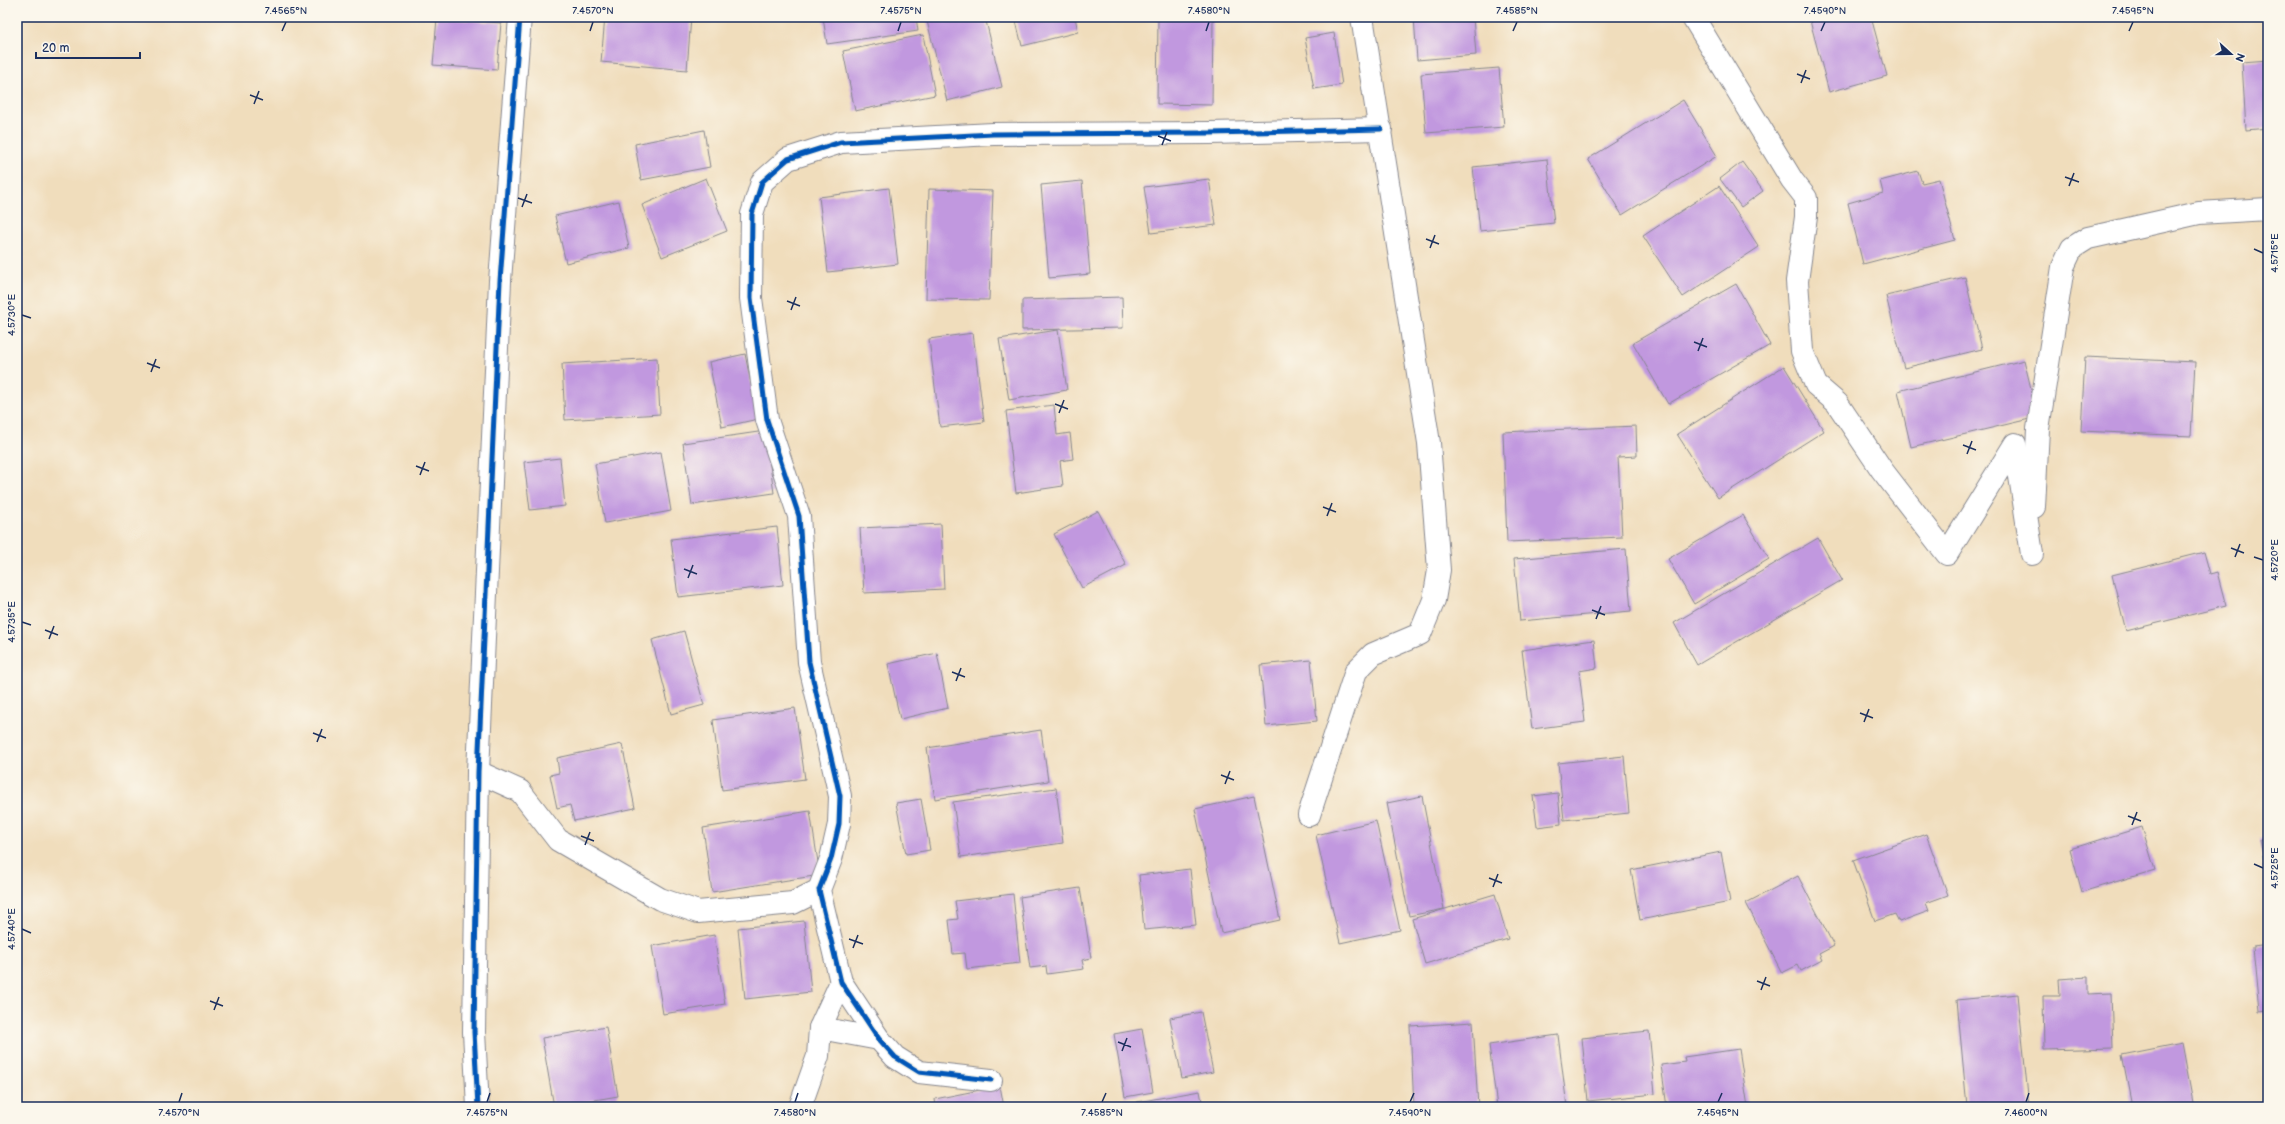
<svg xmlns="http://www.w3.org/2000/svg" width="2285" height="1124" viewBox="0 0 2285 1124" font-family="'Balsamiq Sans',sans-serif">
	<rect width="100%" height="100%" fill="#fbf7ec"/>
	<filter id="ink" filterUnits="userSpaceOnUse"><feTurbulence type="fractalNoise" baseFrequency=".025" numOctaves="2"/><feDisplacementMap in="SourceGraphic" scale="8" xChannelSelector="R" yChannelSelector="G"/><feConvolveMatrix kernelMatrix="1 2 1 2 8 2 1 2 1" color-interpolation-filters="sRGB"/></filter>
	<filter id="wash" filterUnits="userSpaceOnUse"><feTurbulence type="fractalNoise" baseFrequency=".012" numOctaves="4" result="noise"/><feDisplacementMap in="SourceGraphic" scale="16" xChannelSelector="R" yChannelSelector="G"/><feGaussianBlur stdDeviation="0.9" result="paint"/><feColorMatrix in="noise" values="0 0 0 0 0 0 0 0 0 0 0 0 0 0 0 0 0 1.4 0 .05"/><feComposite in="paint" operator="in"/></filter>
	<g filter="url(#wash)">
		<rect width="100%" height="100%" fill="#f0ddbc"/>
		<g id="blocks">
			<g fill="#c198df">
				<polygon points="605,17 691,17 687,70 601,62"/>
				<polygon points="823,17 916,17 918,31 827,44"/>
				<polygon points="926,17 985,17 1002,87 947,101"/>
				<polygon points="1015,17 1075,17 1078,32 1022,46"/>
				<polygon points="1158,17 1213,17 1212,105 1157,104"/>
				<polygon points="1414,17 1473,17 1476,55 1417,60"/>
				<polygon points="1809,17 1871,17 1887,76 1829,92"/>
				<polygon points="437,18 501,23 497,70 433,65"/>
				<polygon points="1334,33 1342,85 1314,89 1305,38"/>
				<polygon points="923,35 935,95 855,111 843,51"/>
				<polygon points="2268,60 2268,128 2246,130 2242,62"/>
				<polygon points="1499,68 1504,127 1426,133 1421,74"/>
				<polygon points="1683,100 1717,156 1622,215 1588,159"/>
				<polygon points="704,130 710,167 641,180 635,144"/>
				<polygon points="1547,159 1554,223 1480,231 1473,167"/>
				<polygon points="1742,162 1763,191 1741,207 1720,179"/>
				<polygon points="1918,171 1922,183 1939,179 1955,240 1863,264 1848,203 1883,193 1880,181"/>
				<polygon points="706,178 727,231 662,257 642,205"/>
				<polygon points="1209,179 1216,225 1151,233 1144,187"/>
				<polygon points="1082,181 1090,274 1049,278 1041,185"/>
				<polygon points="1719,186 1759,247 1683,297 1643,236"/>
				<polygon points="889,188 898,264 828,272 819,197"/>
				<polygon points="929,189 993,191 989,300 926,299"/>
				<polygon points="619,201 629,248 566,263 555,216"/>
				<polygon points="1965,277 1982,349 1904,368 1886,296"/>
				<polygon points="1736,284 1770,345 1668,404 1633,343"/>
				<polygon points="1122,297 1123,328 1022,330 1022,300"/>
				<polygon points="1058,330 1067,390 1009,400 999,339"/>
				<polygon points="973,333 984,422 940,427 929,339"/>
				<polygon points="745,354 758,419 722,427 709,362"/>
				<polygon points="2085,357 2195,362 2191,436 2081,431"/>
				<polygon points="657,358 660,414 565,420 562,364"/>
				<polygon points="2024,360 2038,417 1911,447 1898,391"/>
				<polygon points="1784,366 1824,431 1718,498 1677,434"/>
				<polygon points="1054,405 1057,435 1070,433 1073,459 1060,461 1063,486 1016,493 1006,411"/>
				<polygon points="1636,426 1637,456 1618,457 1622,537 1507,542 1503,432"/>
				<polygon points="765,431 774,493 692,505 683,443"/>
				<polygon points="661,452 671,511 605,523 595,464"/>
				<polygon points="560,458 565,506 530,510 524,462"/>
				<polygon points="1098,511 1126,565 1082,588 1054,534"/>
				<polygon points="1743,515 1769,559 1694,604 1668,559"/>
				<polygon points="941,524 944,589 864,593 860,528"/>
				<polygon points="777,527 783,585 678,597 671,539"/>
				<polygon points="1818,538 1842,580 1697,665 1674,623"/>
				<polygon points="1626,549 1631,611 1520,621 1514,559"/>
				<polygon points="2204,552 2210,574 2217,572 2226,606 2126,631 2112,575"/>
				<polygon points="684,631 704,705 671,714 652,640"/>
				<polygon points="1594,640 1597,668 1579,671 1585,722 1532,729 1522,650"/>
				<polygon points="937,653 948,708 900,719 888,664"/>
				<polygon points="1311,660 1317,721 1266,726 1260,665"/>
				<polygon points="795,708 805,779 722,790 713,720"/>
				<polygon points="1041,730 1048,781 935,799 927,748"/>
				<polygon points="622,744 635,808 574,821 570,805 557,808 550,775 559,773 557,758"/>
				<polygon points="1624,756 1629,813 1564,820 1558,763"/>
				<polygon points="1056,788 1063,843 961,857 953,802"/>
				<polygon points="1558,793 1561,824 1537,827 1533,796"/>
				<polygon points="1254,796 1280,920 1221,933 1195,809"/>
				<polygon points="1422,796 1444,909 1409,916 1387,803"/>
				<polygon points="921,799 930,850 906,854 896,803"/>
				<polygon points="810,811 820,875 712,892 703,828"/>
				<polygon points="1376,821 1400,930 1340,943 1316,835"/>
				<polygon points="2142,827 2155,870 2082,892 2070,849"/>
				<polygon points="1926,834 1948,895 1926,903 1929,911 1899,922 1895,914 1875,921 1853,860"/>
				<polygon points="2268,838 2268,878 2267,878 2260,839"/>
				<polygon points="1721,852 1730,902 1640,920 1631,870"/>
				<polygon points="1190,869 1196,925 1144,930 1139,875"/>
				<polygon points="1798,876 1834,946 1819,954 1822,960 1801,971 1798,965 1782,973 1746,903"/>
				<polygon points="1080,888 1091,958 1082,960 1084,969 1047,974 1046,966 1030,968 1020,897"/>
				<polygon points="1013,894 1020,963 967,969 965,953 953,954 949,920 958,919 955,901"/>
				<polygon points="1495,894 1508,939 1425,964 1412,919"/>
				<polygon points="804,921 811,992 745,999 738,928"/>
				<polygon points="714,935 725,1004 663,1014 652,946"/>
				<polygon points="2268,945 2268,1011 2259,1012 2253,947"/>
				<polygon points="2088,977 2088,994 2111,993 2113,1048 2044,1050 2043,996 2060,996 2059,979"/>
				<polygon points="2018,994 2029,1107 1967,1107 1957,1000"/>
				<polygon points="1201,1012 1213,1072 1182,1078 1170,1018"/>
				<polygon points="1473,1022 1478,1107 1414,1107 1410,1026"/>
				<polygon points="606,1027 618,1096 554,1107 542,1038"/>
				<polygon points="1142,1029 1153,1092 1125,1097 1114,1034"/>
				<polygon points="1649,1031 1655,1094 1588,1101 1582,1038"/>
				<polygon points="1558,1035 1567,1107 1497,1107 1489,1045"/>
				<polygon points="2182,1043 2194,1107 2132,1107 2122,1055"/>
				<polygon points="1739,1049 1748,1107 1667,1107 1661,1065 1685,1062 1684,1057"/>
				<polygon points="1000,1086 1004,1107 936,1107 935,1099"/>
				<polygon points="1200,1091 1203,1107 1137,1107 1137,1102"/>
			</g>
		</g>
	</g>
	<g filter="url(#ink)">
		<use href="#blocks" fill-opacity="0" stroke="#86868d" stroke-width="1"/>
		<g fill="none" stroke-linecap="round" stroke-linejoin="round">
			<g stroke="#86868d" stroke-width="24">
				<g id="street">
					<polyline points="1693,17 1792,180 1806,198 1806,217 1797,281 1802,351 1816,385 1837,403 1882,470 1947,554 2015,444 2032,554"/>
					<polyline points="2034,507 2038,429 2063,267 2072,248 2088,238 2199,213 2268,209"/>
					<polyline points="478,772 520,791 558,840 660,899 698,912 793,903 819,890"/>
					<polyline points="1309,815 1356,671 1373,654 1420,634 1434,600 1439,570 1429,443 1362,17"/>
					<polyline points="820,1028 879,1039"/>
					<polyline points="991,1080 919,1072 895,1057 879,1039 841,982 819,890 831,859 839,824 840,796 809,662 799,516 767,420 751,298 752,214 762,182 788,159 841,142 993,134 1210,133 1381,129"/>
					<polyline points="478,1107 474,1032 478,772 500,281 520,17"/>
					<polyline points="800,1107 818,1056 820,1028 841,982"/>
				</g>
			</g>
			<use href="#street" stroke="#fff" stroke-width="22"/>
			<g stroke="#fbf7ec" stroke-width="8">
				<g id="cycleway">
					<polyline points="991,1080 919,1072 895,1057 879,1039 841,982 819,890 831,859 839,824 840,796 809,662 799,516 767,420 751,298 752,214 762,182 788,159 841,142 993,134 1210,133 1381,129"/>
					<polyline points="478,1107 474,1032 478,772 500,281 520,17"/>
				</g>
			</g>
			<use href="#cycleway" stroke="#0057b8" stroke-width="5"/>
		</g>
	</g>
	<path fill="none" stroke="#1b2f5e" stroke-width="1.5" d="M282 31 286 22M590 31 593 22M898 31 901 22M1206 31 1209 22M1513 31 1517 22M1821 31 1825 22M2129 31 2133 22M1797 74 1810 79M1801 83 1806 70M250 95 263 100M254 104 259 91M1158 136 1171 141M1162 145 1167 132M2065 177 2079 182M2069 186 2074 173M518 198 532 203M522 207 527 194M1426 239 1439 244M1430 248 1435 235M2254 249 2263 253M787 301 800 306M791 310 796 297M22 315 31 318M1694 342 1707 347M1698 351 1703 338M147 363 160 368M151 372 156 359M1055 404 1068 409M1059 413 1064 400M1963 445 1976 450M1967 454 1972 441M416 466 429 471M420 475 425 462M1323 507 1336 512M1327 516 1332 503M2231 548 2244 553M2235 557 2240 544M2254 557 2263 560M684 569 697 574M688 578 693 565M1592 610 1605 615M1596 619 1601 606M22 622 31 625M45 630 58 635M49 639 54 626M952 672 965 677M956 681 961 668M1860 713 1873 718M1864 722 1869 709M313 733 326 738M317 742 322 729M1221 775 1234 780M1225 784 1230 771M2128 816 2141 821M2132 825 2137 812M581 836 594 841M585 845 590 832M2254 864 2263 868M1489 878 1502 883M1493 887 1498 874M22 929 31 933M849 939 863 944M853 948 858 935M1757 981 1770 986M1761 990 1766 977M210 1001 223 1006M214 1010 219 997M1118 1042 1131 1047M1122 1051 1127 1038M179 1102 182 1093M487 1102 490 1093M795 1102 798 1093M1102 1102 1106 1093M1410 1102 1414 1093M1718 1102 1722 1093M2026 1102 2029 1093"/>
	<rect width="2285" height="1124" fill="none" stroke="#fbf7ec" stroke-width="44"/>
	<g transform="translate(2231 54) rotate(111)" stroke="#fbf7ec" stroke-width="3" paint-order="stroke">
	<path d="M0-3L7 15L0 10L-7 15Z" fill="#1b2f5e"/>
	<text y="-6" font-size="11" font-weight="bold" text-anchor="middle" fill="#1b2f5e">N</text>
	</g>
	<path d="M36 52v6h104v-6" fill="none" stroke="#1b2f5e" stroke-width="2"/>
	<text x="42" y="52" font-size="12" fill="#1b2f5e" stroke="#fbf7ec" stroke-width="3" paint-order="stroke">20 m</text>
	<rect x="22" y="22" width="2241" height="1080" fill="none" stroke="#1b2f5e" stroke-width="1.5"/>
	<g font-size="10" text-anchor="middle" fill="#1b2f5e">
		<text x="286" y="14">7.4565°N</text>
		<text x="593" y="14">7.4570°N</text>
		<text x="901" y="14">7.4575°N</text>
		<text x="1209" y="14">7.4580°N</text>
		<text x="1517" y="14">7.4585°N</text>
		<text x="1825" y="14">7.4590°N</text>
		<text x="2133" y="14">7.4595°N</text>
		<text transform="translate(2274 253) rotate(-90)" y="4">4.5715°E</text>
		<text transform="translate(11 315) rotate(-90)" y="4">4.5730°E</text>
		<text transform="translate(2274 560) rotate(-90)" y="4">4.5720°E</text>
		<text transform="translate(11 622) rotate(-90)" y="4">4.5735°E</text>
		<text transform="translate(2274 868) rotate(-90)" y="4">4.5725°E</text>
		<text transform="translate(11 929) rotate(-90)" y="4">4.5740°E</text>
		<text x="179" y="1116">7.4570°N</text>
		<text x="487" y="1116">7.4575°N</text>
		<text x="795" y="1116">7.4580°N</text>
		<text x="1102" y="1116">7.4585°N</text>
		<text x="1410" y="1116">7.4590°N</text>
		<text x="1718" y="1116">7.4595°N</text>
		<text x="2026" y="1116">7.4600°N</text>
	</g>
</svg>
